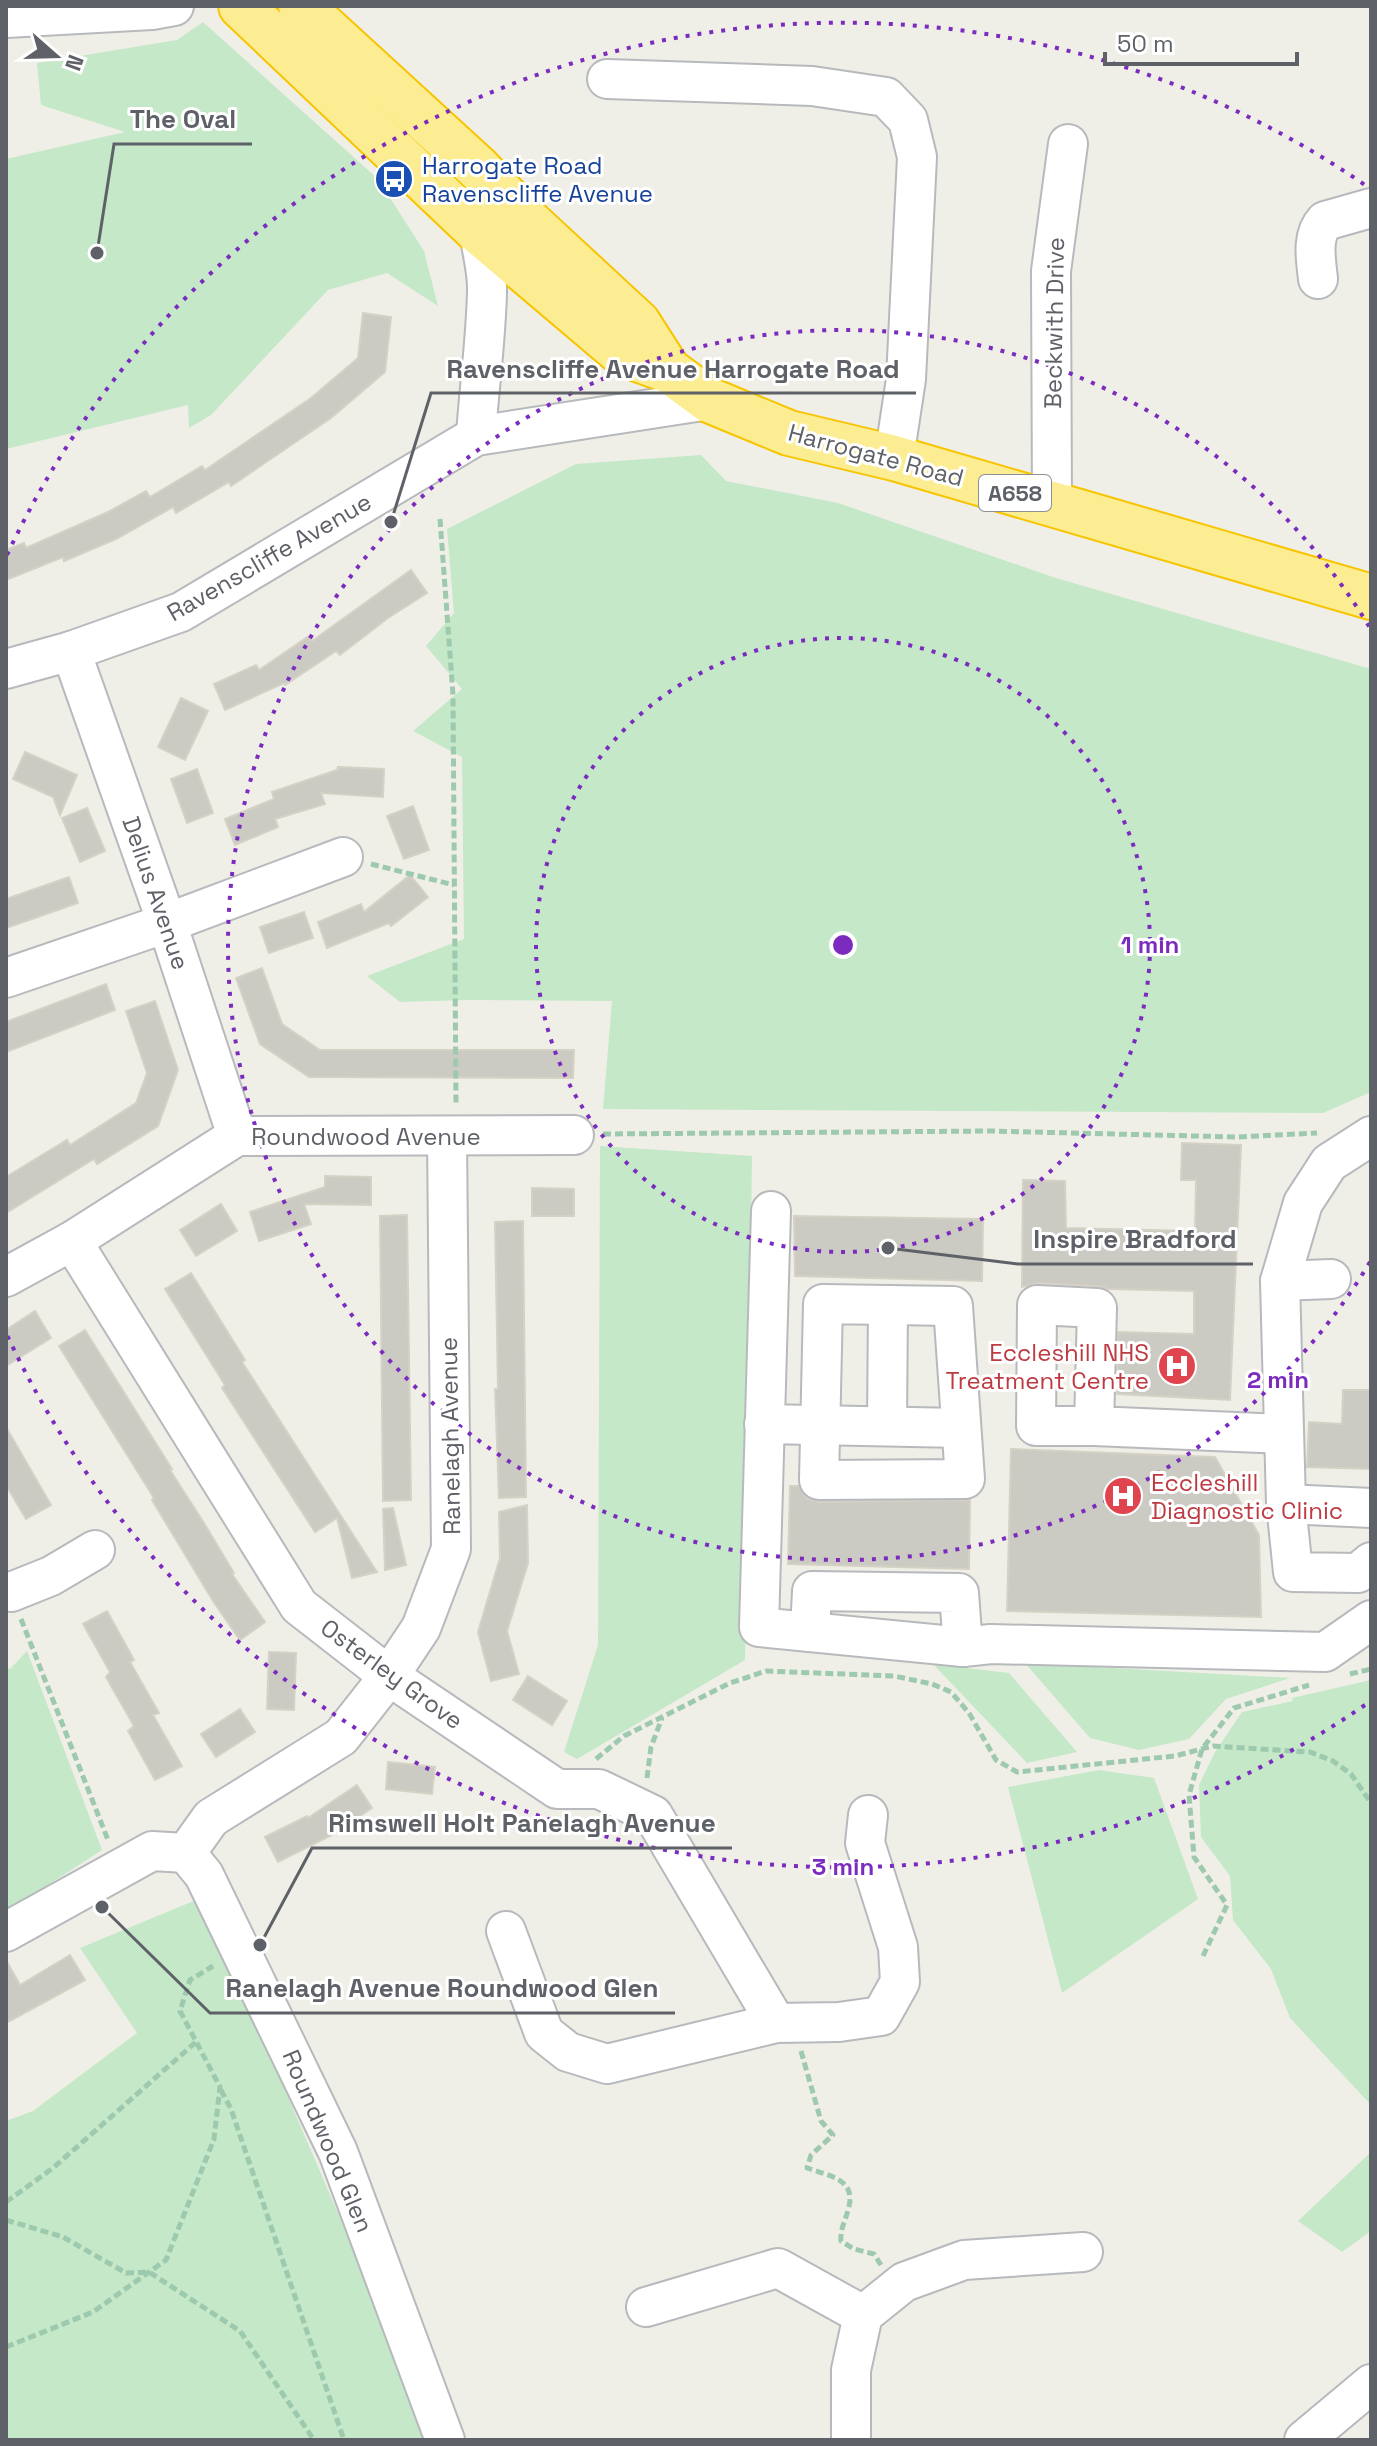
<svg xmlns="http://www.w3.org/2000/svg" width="1377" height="2446" viewBox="0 0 1377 2446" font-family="'Space Grotesk',sans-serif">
	<rect width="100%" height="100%" fill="#f0efe7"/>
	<g fill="#c4e8c8">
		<polygon points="203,22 378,179 424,251 438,306 387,273 328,290 211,415 189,428 188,405 6,449 6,159 125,132 41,105 37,63 177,40"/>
		<polygon points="701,455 726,481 838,503 1056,578 1371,669 1371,1092 1323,1113 603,1109 612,1001 466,1000 400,1002 367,976 464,939 462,757 413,731 462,689 426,646 454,613 447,529 576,464"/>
		<polygon points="600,1146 752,1156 745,1660 577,1759 564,1752 598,1645"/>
		<polygon points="27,1651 102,1850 6,1912 6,1668 10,1669"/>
		<polygon points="1025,1663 1290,1678 1226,1699 1189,1739 1139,1750 1090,1738"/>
		<polygon points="933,1664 1009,1673 1077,1752 1027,1763"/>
		<polygon points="1371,1680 1371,2105 1290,2018 1271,1969 1233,1920 1230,1876 1201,1837 1199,1785 1215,1752 1242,1712 1293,1701 1292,1698"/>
		<polygon points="1099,1770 1154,1778 1198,1899 1062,1993 1008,1787"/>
		<polygon points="196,1900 278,2074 388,2329 426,2440 6,2440 6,2121 33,2111 137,2033 80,1948"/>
		<polygon points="1371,2152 1371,2231 1342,2252 1298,2221"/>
	</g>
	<g fill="#cbcac3" stroke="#d5d2c5" stroke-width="2">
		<polygon points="363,313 391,317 385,372 331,418 231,486 229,482 176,513 173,507 116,539 64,561 63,557 6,580 6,550 24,543 26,548 108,512 146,491 150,497 202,466 205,470 311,398 358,358"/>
		<polygon points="411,570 427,593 388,618 340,655 336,651 285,685 284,683 225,710 214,684 256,665 259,670 309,636 312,641"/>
		<polygon points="181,698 208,711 185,760 158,747"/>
		<polygon points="25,752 77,775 60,815 53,797 13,779"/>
		<polygon points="338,767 384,769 383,797 321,793 325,804 275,819 278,827 235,845 225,819 274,799 272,792 337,770"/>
		<polygon points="197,769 213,813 187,823 171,779"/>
		<polygon points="413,806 429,850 404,859 387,816"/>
		<polygon points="87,808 105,851 80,862 62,818"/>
		<polygon points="410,875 428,897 391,926 389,923 327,948 318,922 361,904 364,912"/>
		<polygon points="69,877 78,903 6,928 6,899"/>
		<polygon points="304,912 313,938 269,953 260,927"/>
		<polygon points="262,968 282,1024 320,1050 574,1050 573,1078 309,1077 260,1044 236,978"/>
		<polygon points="106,984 115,1010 6,1052 6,1022"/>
		<polygon points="155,1001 178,1070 158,1126 97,1164 94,1159 6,1213 6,1177 67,1140 70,1145 136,1103 147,1073 126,1011"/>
		<polygon points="1182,1143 1241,1145 1230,1400 1117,1394 1118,1332 1194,1334 1194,1291 1109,1289 1098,1286 1038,1283 1022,1287 1023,1180 1065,1181 1066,1228 1195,1231 1196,1180 1181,1180"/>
		<polygon points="325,1176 371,1177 371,1205 304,1204 311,1224 259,1241 250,1212 325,1187"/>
		<polygon points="532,1188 574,1189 574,1216 532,1216"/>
		<polygon points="221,1204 237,1231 196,1256 180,1230"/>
		<polygon points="407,1215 411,1500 383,1501 380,1216"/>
		<polygon points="794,1216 983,1219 982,1281 795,1276"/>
		<polygon points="523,1221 526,1497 499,1498 495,1389 498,1389 495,1222"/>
		<polygon points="191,1273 245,1360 242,1362 377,1572 352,1578 337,1518 315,1532 222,1388 225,1385 165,1289"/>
		<polygon points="35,1311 51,1338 6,1366 6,1330"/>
		<polygon points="85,1330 172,1469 170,1470 204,1523 234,1573 232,1574 265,1622 240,1640 213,1601 152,1500 154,1498 59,1346"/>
		<polygon points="1343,1390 1371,1390 1371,1469 1307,1467 1309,1422 1342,1424"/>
		<polygon points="6,1427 51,1505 26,1519 6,1485"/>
		<polygon points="1011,1449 1215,1457 1259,1535 1261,1617 1007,1611"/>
		<polygon points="790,1486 799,1486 807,1499 819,1502 970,1500 969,1569 788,1564"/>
		<polygon points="527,1505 528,1563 507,1631 519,1674 491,1681 478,1632 500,1558 499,1512"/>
		<polygon points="393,1508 406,1565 385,1570 383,1509"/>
		<polygon points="107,1611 134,1660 130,1662 159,1713 153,1715 182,1766 155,1780 128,1731 134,1726 106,1677 110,1672 83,1624"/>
		<polygon points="269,1652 296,1653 294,1710 267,1709"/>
		<polygon points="528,1676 567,1701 552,1725 513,1700"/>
		<polygon points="240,1709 255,1732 216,1757 201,1734"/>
		<polygon points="388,1762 435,1767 432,1794 386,1789"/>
		<polygon points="357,1785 372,1808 334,1834 278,1862 265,1837 307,1816 308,1818"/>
		<polygon points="70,1955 85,1980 6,2023 6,1960 20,1985"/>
	</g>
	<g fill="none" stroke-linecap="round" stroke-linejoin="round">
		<g stroke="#b7b9bd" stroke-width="42">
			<g id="minor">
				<polyline points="6,18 152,10 174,6"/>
				<polyline points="607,79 812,86 886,97 908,120 917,157 906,379 894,458"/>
				<path d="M1318 279C1316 260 1311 236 1325 221L1371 208"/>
				<path d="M476 436C479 388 486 340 487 291 488 266 478 242 478 216"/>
				<polyline points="1052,504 1051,271 1068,144"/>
				<polyline points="71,651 167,923 237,1136"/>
				<polyline points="6,669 71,651 181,612 476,436 709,400"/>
				<polyline points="6,978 167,923 343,857"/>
				<polyline points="1371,1136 1329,1163 1303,1203 1280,1281 1286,1504 1293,1572 1358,1573 1371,1562"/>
				<polyline points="771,1211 759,1627 963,1647 991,1644 1325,1652 1371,1620"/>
				<polyline points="72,1241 299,1606 389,1676 557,1789 599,1789 653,1815 776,2023"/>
				<polyline points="6,1277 72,1241 237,1136 574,1135"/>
				<polyline points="1280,1281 1331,1279"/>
				<polygon points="823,1304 953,1306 965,1479 819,1480"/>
				<polyline points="764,1424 960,1428"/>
				<polyline points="887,1426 888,1305"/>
				<polyline points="1094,1426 1036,1426 1037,1305 1097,1308 1094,1426 1284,1434"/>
				<polyline points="1286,1504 1371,1508"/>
				<polyline points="11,1592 51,1576 95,1550"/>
				<polyline points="810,1632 812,1591 959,1593 963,1647"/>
				<polyline points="186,1853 204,1875 338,2152 445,2440"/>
				<polyline points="506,1931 544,2033 568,2052 607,2064 776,2023 839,2022 881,2016 900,1982 898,1947 865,1843 868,1815"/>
				<polyline points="6,1932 152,1851 186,1853 211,1818 341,1737 389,1676 421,1628 451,1549 447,1137"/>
				<polyline points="646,2307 778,2268 863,2315"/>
				<polyline points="851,2440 851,2370 863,2315 904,2282 964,2260 1083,2252"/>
				<polyline points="1304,2440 1371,2384"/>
			</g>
		</g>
		<g stroke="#f7c400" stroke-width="48">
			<g id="highway">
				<polyline points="241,6 478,231 623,354 668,370 709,400 789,433 894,458 1371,597"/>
				<polyline points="301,6 479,169 531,224 638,323 668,370"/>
			</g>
		</g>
		<g stroke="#9dc9ae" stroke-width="5" stroke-dasharray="8 4" stroke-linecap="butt">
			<polyline points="440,519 453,695 456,1105"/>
			<polyline points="371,864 454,885"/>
			<polyline points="603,1134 990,1131 1237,1137 1317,1133"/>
			<polyline points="21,1619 108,1840"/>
			<polyline points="1350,1674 1371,1669"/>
			<polyline points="596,1759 624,1736 730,1683 766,1671 894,1676 932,1684 951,1692 969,1713 996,1760 1017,1772 1175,1756 1213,1746 1310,1752 1333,1761 1351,1774 1371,1803"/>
			<polyline points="647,1778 651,1747 662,1718"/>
			<polyline points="1203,1956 1227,1905 1194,1857 1189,1795 1202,1749 1234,1708 1309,1685"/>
			<path d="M801 2051 821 2121 833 2135 811 2155 807 2168C829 2176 858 2179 848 2210 845 2222 840 2229 841 2241L854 2249 874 2254 881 2265"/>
			<polyline points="221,2090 231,2109 344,2440"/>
			<polyline points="6,2202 53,2168 196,2042"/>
			<polyline points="6,2220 63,2237 126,2273 149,2272 240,2331 314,2440"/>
			<polyline points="6,2347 93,2312 166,2260 214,2139 220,2087 180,2011 190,1980 213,1966"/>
		</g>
		<use href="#minor" stroke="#fff" stroke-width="38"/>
		<use href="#highway" stroke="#fded92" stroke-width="44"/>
	</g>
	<g fill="none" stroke="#7b2cbf" stroke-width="4" stroke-dasharray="4 8">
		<circle cx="843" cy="945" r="307"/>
		<path d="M1370 1262A615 615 0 1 1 1370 628"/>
		<path d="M1365 1705A922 922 0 0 1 7 1335M7 555A922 922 0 0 1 1365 185"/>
	</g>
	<defs>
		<g id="bus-disc" transform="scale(2)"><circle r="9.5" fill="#1a4fb4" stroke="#fff"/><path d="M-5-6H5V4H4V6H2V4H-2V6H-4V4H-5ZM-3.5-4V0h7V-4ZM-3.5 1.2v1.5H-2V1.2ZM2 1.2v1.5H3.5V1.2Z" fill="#fff"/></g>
		<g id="hospital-disc" transform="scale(2)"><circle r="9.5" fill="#e0444e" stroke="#fff"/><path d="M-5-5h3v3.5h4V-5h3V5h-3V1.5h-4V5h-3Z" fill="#fff"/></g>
	</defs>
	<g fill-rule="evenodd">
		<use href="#bus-disc" x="394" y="179"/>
		<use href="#hospital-disc" x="1177" y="1366"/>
		<use href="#hospital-disc" x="1123" y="1496"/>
	</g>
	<g text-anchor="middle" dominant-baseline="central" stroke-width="6" stroke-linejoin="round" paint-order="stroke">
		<rect fill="#fff" stroke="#8e9095" stroke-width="2" x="979" y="475" width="72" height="36" rx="6"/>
		<g font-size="22" font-weight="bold" fill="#5e6167">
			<text x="1015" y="493">A658</text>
		</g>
		<g font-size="24" fill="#164399" stroke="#fff" text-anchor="start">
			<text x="422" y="165">Harrogate Road<tspan x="422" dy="28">Ravenscliffe Avenue</tspan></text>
		</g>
		<g font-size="24" fill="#5e6167" stroke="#fff">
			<text transform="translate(1054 323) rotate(-89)">Beckwith Drive</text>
			<text transform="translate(876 455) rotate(15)">Harrogate Road</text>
			<text transform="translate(269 557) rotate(-30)">Ravenscliffe Avenue</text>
			<text transform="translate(156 893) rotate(71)">Delius Avenue</text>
			<text x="366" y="1136">Roundwood Avenue</text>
			<text transform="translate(450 1436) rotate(-91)">Ranelagh Avenue</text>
			<text transform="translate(392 1674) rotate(36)">Osterley Grove</text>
			<text transform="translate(328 2141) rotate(67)">Roundwood Glen</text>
		</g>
		<g font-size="24" fill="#be3a42" stroke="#fff" text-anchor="end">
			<text x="1149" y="1352">Eccleshill NHS<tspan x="1149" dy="28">Treatment Centre</tspan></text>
			<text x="1151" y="1482" text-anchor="start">Eccleshill<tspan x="1151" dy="28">Diagnostic Clinic</tspan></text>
		</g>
	</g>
	<circle cx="843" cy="945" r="12" fill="#7b2cbf" stroke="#fff" stroke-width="4"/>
	<g font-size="24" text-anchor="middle" font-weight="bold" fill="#7b2cbf" stroke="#fff" stroke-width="6" stroke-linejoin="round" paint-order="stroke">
		<text x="1150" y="953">1 min</text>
		<text x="1278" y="1388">2 min</text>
		<text x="843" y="1875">3 min</text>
	</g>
	<path fill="none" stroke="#5e6167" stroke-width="3" d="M97 253L114 144H252M391 522L431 393H916M888 1248L1018 1264H1253M260 1945L312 1848H732M102 1907L210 2013H675"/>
	<g fill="#5e6167" stroke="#fff" stroke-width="3">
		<circle cx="97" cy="253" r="8"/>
		<circle cx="391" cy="522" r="8"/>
		<circle cx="888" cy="1248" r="8"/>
		<circle cx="260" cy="1945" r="8"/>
		<circle cx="102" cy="1907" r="8"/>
	</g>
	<g font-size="26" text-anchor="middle" font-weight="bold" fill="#5e6167" stroke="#fff" stroke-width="6" stroke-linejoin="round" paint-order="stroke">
		<text x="183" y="128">The Oval</text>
		<text x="673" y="378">Ravenscliffe Avenue Harrogate Road</text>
		<text x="1135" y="1248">Inspire Bradford</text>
		<text x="522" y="1832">Rimswell Holt Panelagh Avenue</text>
		<text x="442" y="1997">Ranelagh Avenue Roundwood Glen</text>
	</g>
	<rect width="1377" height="2446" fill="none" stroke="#5e6167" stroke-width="16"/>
	<g transform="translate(56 56) rotate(110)" stroke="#ffffff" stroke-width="6" paint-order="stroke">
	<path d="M0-6L14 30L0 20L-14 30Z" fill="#5e6167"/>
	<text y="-12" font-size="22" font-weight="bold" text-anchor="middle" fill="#5e6167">N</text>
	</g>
	<path d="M1105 52v12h192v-12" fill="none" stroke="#5e6167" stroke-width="4"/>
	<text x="1117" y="52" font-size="24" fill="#5e6167" stroke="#ffffff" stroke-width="6" paint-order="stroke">50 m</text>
</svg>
